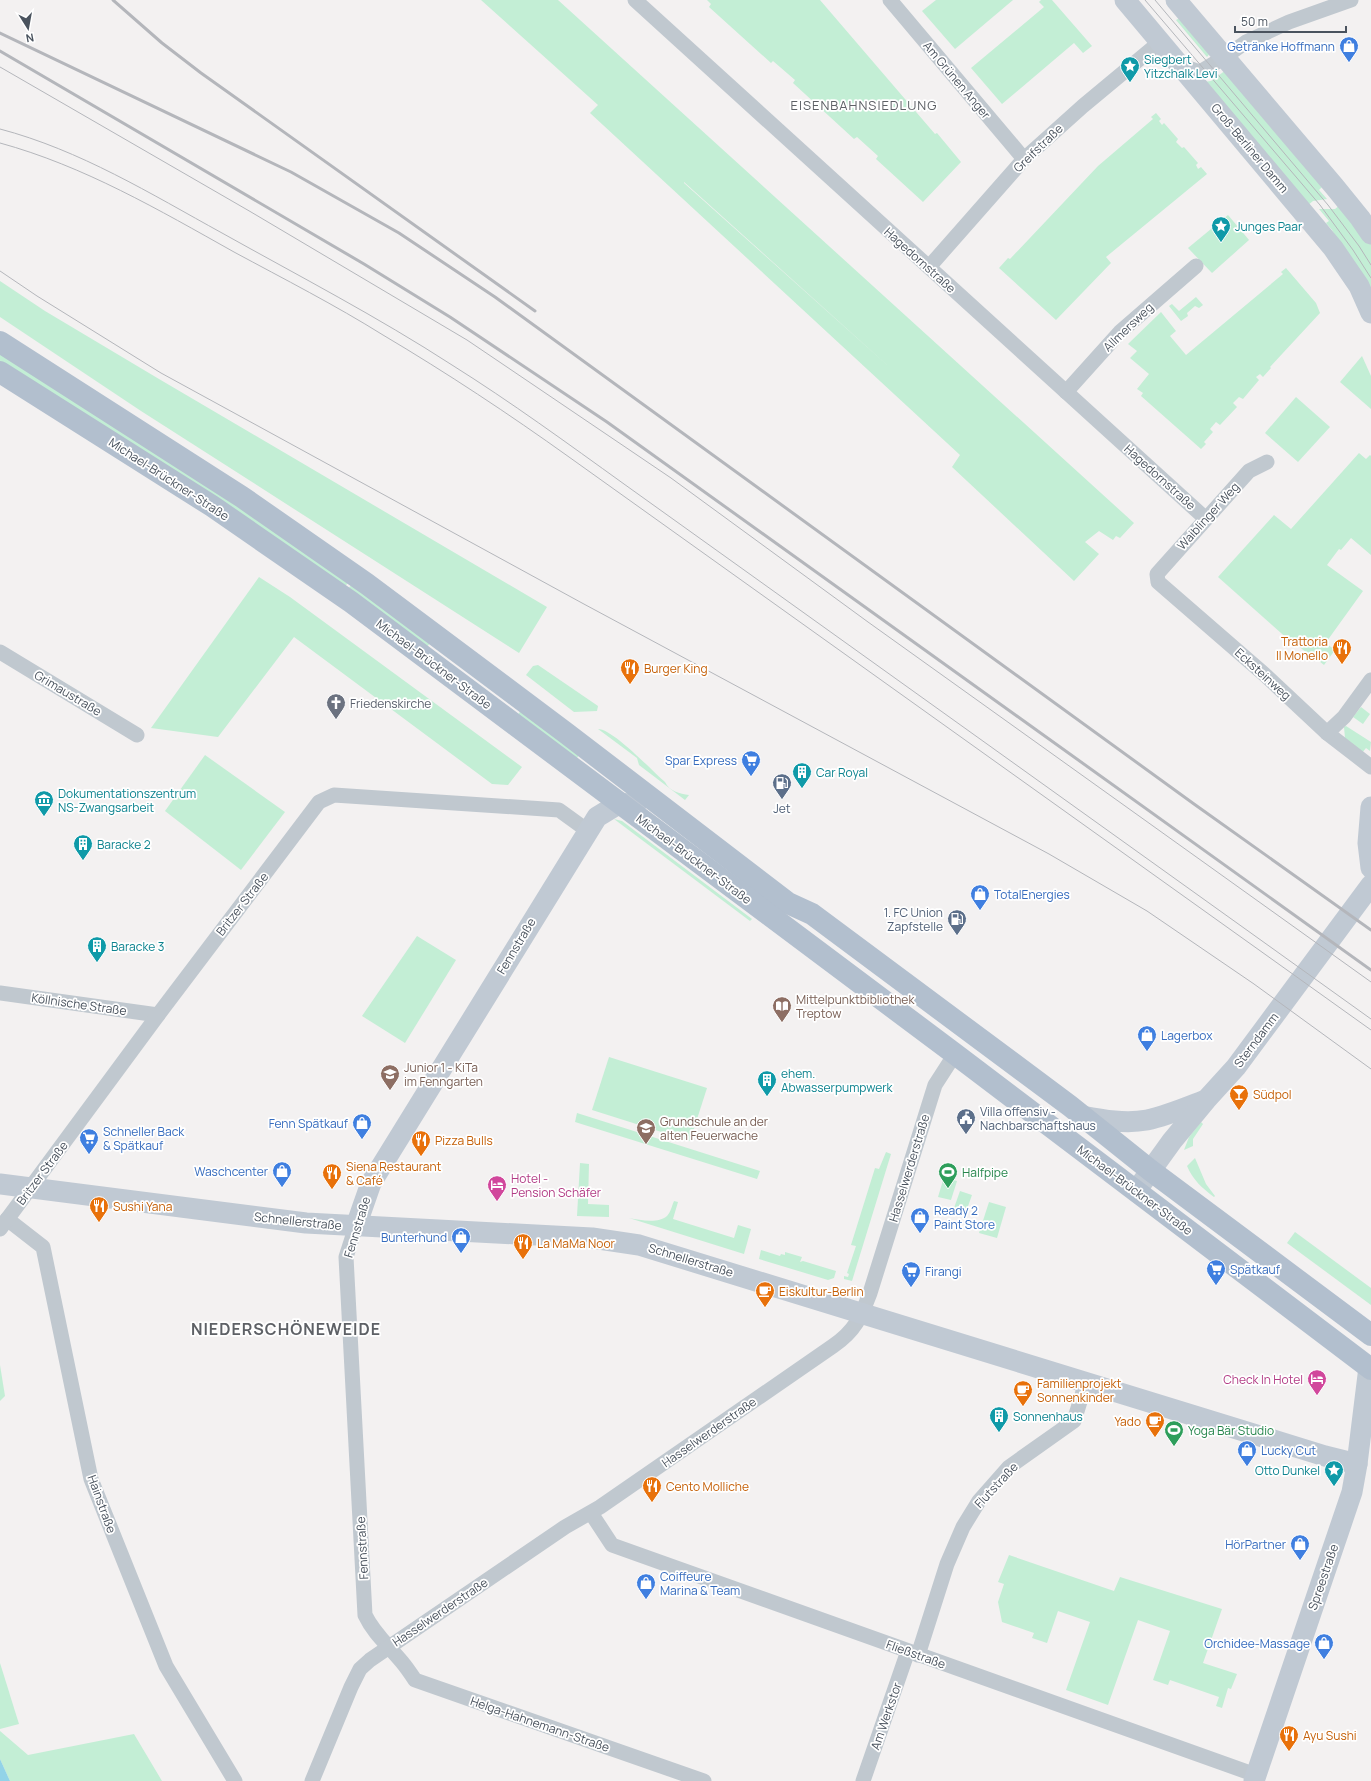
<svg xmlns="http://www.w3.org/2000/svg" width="1371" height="1781" viewBox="0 0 1371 1781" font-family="Manrope,sans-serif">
	<rect width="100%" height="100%" fill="#f3f1f1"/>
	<g fill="#c3eed5" fill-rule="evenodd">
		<path d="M481 0H558L1134 523 1120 538 1116 536 1113 540 1099 531 1085 542 1099 554 1074 581 952 467 960 455 590 113 598 105ZM684 182 896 373 684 183Z"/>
		<polygon points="707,0 820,0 935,134 937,133 961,162 923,202 876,159 878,156 857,137 854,139 793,83 795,80 773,61 771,63 709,7 711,4"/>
		<polygon points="936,0 1013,0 955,49 922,11"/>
		<polygon points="1041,0 1052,0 1092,46 1083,53 1074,43 1002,104 971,68 1044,7 1039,2"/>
		<polygon points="1182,17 1211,52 1207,57 1176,20"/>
		<polygon points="1226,70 1324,185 1319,190 1327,199 1313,201 1307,206 1204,82 1211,81"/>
		<polygon points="1156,113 1161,119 1159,121 1162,125 1164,123 1178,139 1176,142 1182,148 1184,147 1198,163 1196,165 1198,169 1201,167 1207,174 1106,257 1111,263 1056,320 999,268 1008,258 1010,259 1098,166 1153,119 1151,117"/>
		<polygon points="1341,204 1371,243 1371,297 1332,230 1326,223 1329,221 1319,209 1335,209"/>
		<polygon points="1228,215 1249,240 1212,273 1188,248"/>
		<polygon points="1286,268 1316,303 1320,313 1270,367 1271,368 1263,377 1260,374 1256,377 1259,380 1243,399 1239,397 1233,403 1237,407 1220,425 1216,422 1210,429 1213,432 1204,442 1206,444 1201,449 1141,396 1143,393 1137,389 1149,374 1130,358 1137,351 1128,344 1161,312 1176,331 1170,336 1186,355 1283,274 1281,272"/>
		<polygon points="0,281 45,311 159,379 547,607 519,653 141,411 0,317"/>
		<polygon points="1196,297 1203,305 1199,308 1195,306 1187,313 1188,316 1181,321 1169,306 1172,304 1179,311"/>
		<polygon points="0,351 350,580 344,588 0,363"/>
		<polygon points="1362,356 1371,376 1371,409 1340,382"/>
		<polygon points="1296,397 1330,427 1298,462 1265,433"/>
		<polygon points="1359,453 1366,459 1370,455 1371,456 1371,555 1351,538 1341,550 1339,549 1327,565 1363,591 1327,641 1327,644 1335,650 1324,665 1314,657 1313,658 1291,640 1290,641 1218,577 1274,515 1291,529"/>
		<polygon points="259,577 290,597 522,767 508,785 492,784 294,637 218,737 151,728"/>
		<polygon points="353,583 432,641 426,648 347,590"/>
		<polygon points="538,665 598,706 597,711 574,712 526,675 533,666"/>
		<polygon points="1361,707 1370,714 1363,724 1353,717"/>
		<polygon points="523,708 581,752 575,761 516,717"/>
		<polygon points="1346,726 1371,742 1370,751 1366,748 1362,753 1345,738 1344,727"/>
		<path d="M598 729C613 729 652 771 665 782 669 791 680 794 689 795L685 800 639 765 637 758Z"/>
		<polygon points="205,755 285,812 241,870 165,811"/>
		<polygon points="614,819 622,821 752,919 750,921"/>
		<polygon points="417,936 456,960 405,1043 362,1016"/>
		<polygon points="609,1057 707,1088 690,1141 592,1110"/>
		<polygon points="577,1113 760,1171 757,1179 575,1122"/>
		<polygon points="1201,1122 1203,1124 1193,1139 1193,1146 1184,1150 1189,1137"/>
		<polygon points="886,1152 891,1154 852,1281 844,1279 844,1276 848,1277 849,1274 847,1273 856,1246 851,1245 875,1168 879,1169"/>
		<path d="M1195 1158 1206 1184 1215 1196 1214 1197C1202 1188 1193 1180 1187 1166Z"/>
		<polygon points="580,1163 589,1164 588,1204 609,1205 609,1217 577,1216"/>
		<polygon points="944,1177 957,1181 951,1200 938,1197"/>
		<polygon points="960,1191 972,1195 966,1212 954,1208"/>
		<path d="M674 1201 678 1202 673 1219 734 1238 738 1225 751 1229 744 1254 629 1218C640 1220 658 1224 667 1216 671 1212 672 1205 674 1201Z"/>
		<polygon points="989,1202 1006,1207 997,1238 979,1233"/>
		<polygon points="1295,1232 1371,1288 1371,1305 1287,1243"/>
		<polygon points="761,1250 780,1256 781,1254 785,1255 785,1252 802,1257 800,1262 803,1261 836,1271 834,1278 828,1280 759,1259"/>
		<polygon points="0,1365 5,1396 0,1401"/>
		<polygon points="1009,1555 1114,1591 1120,1577 1222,1609 1203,1663 1237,1674 1231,1689 1228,1688 1222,1708 1216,1706 1219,1697 1170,1680 1168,1685 1153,1680 1170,1631 1138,1620 1108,1705 1066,1690 1090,1622 1058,1611 1047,1643 1032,1638 1034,1633 1002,1622 998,1602 1004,1584 998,1582"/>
		<polygon points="0,1663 19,1724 0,1729"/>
		<polygon points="0,1731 28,1755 134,1734 162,1781 10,1781 0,1759"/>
	</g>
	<polygon fill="#92d3e8" points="0,1759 10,1781 0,1781"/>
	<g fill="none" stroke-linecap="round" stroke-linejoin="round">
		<g stroke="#c0c8cf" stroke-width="15">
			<polyline points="635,0 1206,519"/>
			<polyline points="890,0 1024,159"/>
			<polyline points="1180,65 1200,72 1225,57 1246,42 1289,22 1351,0"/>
			<polyline points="929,267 1024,159 1083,106 1160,42"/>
			<polyline points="1066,392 1120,332 1196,266"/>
			<polyline points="1267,462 1249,471 1157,574 1158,582 1264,674 1327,733 1371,767"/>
			<polyline points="0,652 137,735"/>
			<polyline points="1327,733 1344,717 1371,680"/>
			<polyline points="0,993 158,1015"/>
			<polyline points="7,1219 43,1247 91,1479 166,1666 235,1781"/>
			<path d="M356 1226 346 1257 365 1615C374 1634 389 1646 402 1662 407 1668 411 1674 415 1680L704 1781"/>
			<polyline points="0,1229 158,1015 319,802 334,795 559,810 588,831"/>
			<polyline points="591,1513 612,1545 1256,1775"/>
			<polyline points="918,1655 947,1564 963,1527 979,1501 1009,1467 1074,1421 1086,1382"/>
			<path d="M312 1781 351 1687 360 1669 370 1660 565 1527 600 1507 833 1346C855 1331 861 1317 870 1293L935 1085 955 1054"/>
			<polyline points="863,1781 908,1651"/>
		</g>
		<g stroke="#c0c9d3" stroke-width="21">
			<polyline points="1125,0 1333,248 1359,286 1371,313"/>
			<polyline points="1176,0 1334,186 1360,218 1371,234"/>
			<polyline points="1371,807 1368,843 1371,868"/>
			<path d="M1082 1116C1103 1120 1126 1124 1147 1120 1166 1116 1185 1108 1203 1101"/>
			<polyline points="0,1184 306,1223 592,1238 639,1245 1325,1456 1357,1464"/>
			<polyline points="1136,1191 1172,1141 1206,1100 1236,1067 1371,885"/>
			<polyline points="356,1226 371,1183 597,817 620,803 636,805"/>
			<polyline points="1254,1781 1352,1492 1357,1464 1369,1367"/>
		</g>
		<g stroke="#b2bfce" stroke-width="22">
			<polyline points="0,342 242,497 367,584 566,733 788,903 812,914 1070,1106 1150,1170 1371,1335"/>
			<polyline points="0,372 212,506 351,602 955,1054 1371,1369"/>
		</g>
		<g stroke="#b4b6bb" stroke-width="1">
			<polyline points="1145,0 1320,205 1353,250 1371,278"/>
			<polyline points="1155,0 1328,205 1359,246 1371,265"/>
			<polyline points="0,67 251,212 467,340 671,478 868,622 1371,982"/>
			<path d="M0 129C80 150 151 194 222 233 299 276 378 317 452 365 511 402 567 443 624 484L1371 1019"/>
			<path d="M0 143C84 166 159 210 234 252 284 279 335 305 383 335 447 373 509 414 569 457L1371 1030"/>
			<polyline points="0,271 37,296 161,373 582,603 1049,854 1147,911 1254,984 1371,1069"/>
		</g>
		<g stroke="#b4b6bb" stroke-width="3">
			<polyline points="113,0 162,43 201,73 535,311"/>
			<polyline points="0,33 291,172 399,233 495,297 1194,804 1371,930"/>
			<polyline points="0,51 364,264 450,317 607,422 1371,970"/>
		</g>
	</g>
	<defs>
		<g id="shop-pin" transform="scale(1)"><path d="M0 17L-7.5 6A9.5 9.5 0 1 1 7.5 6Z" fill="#3f7fe0" stroke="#fff"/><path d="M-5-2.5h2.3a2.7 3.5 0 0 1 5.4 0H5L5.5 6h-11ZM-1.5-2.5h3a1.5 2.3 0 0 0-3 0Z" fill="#fff"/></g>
		<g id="sight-pin" transform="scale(1)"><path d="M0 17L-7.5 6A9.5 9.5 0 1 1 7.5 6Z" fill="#0f9aa8" stroke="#fff"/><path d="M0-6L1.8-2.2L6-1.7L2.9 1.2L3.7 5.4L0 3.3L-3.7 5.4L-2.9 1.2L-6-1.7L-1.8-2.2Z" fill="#fff"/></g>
		<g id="restaurant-pin" transform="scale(1)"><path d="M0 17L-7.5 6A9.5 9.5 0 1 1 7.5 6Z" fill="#e8710a" stroke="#fff"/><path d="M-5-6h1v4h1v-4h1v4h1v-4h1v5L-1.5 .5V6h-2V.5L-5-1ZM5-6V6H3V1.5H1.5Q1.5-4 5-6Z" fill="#fff"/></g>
		<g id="church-pin" transform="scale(1)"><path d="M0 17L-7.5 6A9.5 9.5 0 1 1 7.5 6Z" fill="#6b7280" stroke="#fff"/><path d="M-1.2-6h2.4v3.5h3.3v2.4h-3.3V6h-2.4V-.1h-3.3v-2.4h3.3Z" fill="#fff"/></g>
		<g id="supermarket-pin" transform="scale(1)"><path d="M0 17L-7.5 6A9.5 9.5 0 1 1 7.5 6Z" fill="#3f7fe0" stroke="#fff"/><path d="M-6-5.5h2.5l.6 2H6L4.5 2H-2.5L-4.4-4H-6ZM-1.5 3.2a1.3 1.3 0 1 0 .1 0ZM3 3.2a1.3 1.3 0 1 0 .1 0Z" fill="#fff"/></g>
		<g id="building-pin" transform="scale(1)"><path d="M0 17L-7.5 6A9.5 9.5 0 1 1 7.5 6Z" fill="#0f9aa8" stroke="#fff"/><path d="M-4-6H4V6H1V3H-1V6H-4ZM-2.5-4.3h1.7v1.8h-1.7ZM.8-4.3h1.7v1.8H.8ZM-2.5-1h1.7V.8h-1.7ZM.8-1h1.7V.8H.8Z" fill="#fff"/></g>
		<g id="fuel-pin" transform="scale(1)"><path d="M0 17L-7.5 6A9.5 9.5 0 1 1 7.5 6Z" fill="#5c6f8a" stroke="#fff"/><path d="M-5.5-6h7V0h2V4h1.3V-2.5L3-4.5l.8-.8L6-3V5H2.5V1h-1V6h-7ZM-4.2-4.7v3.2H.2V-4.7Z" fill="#fff"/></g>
		<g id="museum-pin" transform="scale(1)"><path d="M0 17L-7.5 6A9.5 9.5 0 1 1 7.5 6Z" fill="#0f9aa8" stroke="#fff"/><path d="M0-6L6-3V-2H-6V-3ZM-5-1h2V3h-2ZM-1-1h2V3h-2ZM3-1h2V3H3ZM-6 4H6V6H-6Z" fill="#fff"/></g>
		<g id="library-pin" transform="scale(1)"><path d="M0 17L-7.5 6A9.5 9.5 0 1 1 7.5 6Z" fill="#8d6e63" stroke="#fff"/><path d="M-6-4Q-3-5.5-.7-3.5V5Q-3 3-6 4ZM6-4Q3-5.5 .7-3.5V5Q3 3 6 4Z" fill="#fff"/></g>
		<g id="school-pin" transform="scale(1)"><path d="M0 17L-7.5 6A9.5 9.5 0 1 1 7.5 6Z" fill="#8d6e63" stroke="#fff"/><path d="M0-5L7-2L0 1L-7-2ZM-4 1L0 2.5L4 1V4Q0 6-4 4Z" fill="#fff"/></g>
		<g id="bar-pin" transform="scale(1)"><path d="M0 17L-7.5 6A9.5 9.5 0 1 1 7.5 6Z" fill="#e8710a" stroke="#fff"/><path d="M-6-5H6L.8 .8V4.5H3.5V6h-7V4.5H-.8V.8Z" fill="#fff"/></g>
		<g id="civic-pin" transform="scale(1)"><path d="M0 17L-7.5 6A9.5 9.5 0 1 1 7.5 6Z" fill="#5c6f8a" stroke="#fff"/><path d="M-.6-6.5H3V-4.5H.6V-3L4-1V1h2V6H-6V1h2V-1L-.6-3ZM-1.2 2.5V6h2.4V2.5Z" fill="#fff"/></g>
		<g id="stadium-pin" transform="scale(1)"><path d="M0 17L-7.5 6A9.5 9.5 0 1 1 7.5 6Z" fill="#2e9e5b" stroke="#fff"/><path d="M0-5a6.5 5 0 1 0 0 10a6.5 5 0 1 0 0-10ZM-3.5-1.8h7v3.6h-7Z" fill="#fff"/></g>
		<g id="hotel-pin" transform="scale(1)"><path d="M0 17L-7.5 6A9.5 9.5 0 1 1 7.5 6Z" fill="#d1479c" stroke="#fff"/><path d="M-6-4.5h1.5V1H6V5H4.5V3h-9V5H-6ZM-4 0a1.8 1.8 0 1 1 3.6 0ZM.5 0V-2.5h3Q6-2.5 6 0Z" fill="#fff"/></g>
		<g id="cafe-pin" transform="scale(1)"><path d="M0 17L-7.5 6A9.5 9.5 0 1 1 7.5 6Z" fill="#e8710a" stroke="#fff"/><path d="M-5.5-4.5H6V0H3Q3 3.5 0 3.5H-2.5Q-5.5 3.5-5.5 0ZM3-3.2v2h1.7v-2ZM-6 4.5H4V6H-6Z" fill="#fff"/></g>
	</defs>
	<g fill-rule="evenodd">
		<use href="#shop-pin" x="1349" y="46"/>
		<use href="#sight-pin" x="1130" y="66"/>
		<use href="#sight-pin" x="1221" y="226"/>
		<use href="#restaurant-pin" x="1342" y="648"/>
		<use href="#restaurant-pin" x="630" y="668"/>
		<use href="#church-pin" x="336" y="703"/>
		<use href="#supermarket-pin" x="751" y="760"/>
		<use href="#building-pin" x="802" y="772"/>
		<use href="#fuel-pin" x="782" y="783"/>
		<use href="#museum-pin" x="44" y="800"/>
		<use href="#building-pin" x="83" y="844"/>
		<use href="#shop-pin" x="980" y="894"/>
		<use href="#fuel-pin" x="957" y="919"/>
		<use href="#building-pin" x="97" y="946"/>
		<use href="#library-pin" x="782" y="1006"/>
		<use href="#shop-pin" x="1147" y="1035"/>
		<use href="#school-pin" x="390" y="1074"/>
		<use href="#building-pin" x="767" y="1080"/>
		<use href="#bar-pin" x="1239" y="1094"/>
		<use href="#civic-pin" x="966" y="1118"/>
		<use href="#shop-pin" x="362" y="1123"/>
		<use href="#school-pin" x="646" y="1128"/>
		<use href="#supermarket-pin" x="89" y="1138"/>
		<use href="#restaurant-pin" x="421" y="1140"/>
		<use href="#shop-pin" x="282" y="1171"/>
		<use href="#stadium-pin" x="948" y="1172"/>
		<use href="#restaurant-pin" x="332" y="1173"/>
		<use href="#hotel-pin" x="497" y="1185"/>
		<use href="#restaurant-pin" x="99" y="1206"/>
		<use href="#shop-pin" x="920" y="1217"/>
		<use href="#shop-pin" x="461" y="1237"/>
		<use href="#restaurant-pin" x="523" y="1243"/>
		<use href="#supermarket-pin" x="1216" y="1269"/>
		<use href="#supermarket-pin" x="911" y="1271"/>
		<use href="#cafe-pin" x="765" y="1291"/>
		<use href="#hotel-pin" x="1317" y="1379"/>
		<use href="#cafe-pin" x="1023" y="1390"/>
		<use href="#building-pin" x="999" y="1416"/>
		<use href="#cafe-pin" x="1155" y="1421"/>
		<use href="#stadium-pin" x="1174" y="1430"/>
		<use href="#shop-pin" x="1247" y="1450"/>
		<use href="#sight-pin" x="1334" y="1470"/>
		<use href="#restaurant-pin" x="652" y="1486"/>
		<use href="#shop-pin" x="1300" y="1544"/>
		<use href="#shop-pin" x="646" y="1583"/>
		<use href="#shop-pin" x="1324" y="1643"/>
		<use href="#restaurant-pin" x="1289" y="1735"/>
	</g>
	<g text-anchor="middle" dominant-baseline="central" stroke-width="3.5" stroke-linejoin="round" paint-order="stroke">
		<g font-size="12" fill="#366cbe" stroke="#fff" text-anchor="start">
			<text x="1335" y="46" text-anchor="end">Getränke Hoffmann</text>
			<text x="737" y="760" text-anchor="end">Spar Express</text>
			<text x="994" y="894">TotalEnergies</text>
			<text x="1161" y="1035">Lagerbox</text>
			<text x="348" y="1123" text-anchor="end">Fenn Spätkauf</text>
			<text x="103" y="1131">Schneller Back<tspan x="103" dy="14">&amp; Spätkauf</tspan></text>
			<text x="268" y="1171" text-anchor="end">Waschcenter</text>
			<text x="934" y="1210">Ready 2<tspan x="934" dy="14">Paint Store</tspan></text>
			<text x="447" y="1237" text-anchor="end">Bunterhund</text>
			<text x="1230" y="1269">Spätkauf</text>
			<text x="925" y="1271">Firangi</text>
			<text x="1261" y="1450">Lucky Cut</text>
			<text x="1286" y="1544" text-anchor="end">HörPartner</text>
			<text x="660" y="1576">Coiffeure<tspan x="660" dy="14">Marina &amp; Team</tspan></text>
			<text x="1310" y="1643" text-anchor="end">Orchidee-Massage</text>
		</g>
		<g font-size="12" fill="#0d838f" stroke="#fff" text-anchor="start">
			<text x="1144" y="59">Siegbert<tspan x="1144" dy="14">Yitzchalk Levi</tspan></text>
			<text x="1235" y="226">Junges Paar</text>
			<text x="816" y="772">Car Royal</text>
			<text x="58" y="793">Dokumentationszentrum<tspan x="58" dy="14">NS-Zwangsarbeit</tspan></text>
			<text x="97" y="844">Baracke 2</text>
			<text x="111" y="946">Baracke 3</text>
			<text x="781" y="1073">ehem.<tspan x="781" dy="14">Abwasserpumpwerk</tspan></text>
			<text x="1013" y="1416">Sonnenhaus</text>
			<text x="1320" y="1470" text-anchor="end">Otto Dunkel</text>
		</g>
		<g font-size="12" fill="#4a535e" stroke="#fff">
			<text transform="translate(957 80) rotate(50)">Am Grünen Anger</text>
			<text transform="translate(1038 148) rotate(-44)">Greifstraße</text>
			<text transform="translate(1250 148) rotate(50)">Groß-Berliner Damm</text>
			<text transform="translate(920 260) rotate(42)">Hagedornstraße</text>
			<text transform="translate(1128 327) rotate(-44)">Allmersweg</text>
			<text transform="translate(1160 477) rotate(42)">Hagedornstraße</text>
			<text transform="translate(169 479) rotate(33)">Michael-Brückner-Straße</text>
			<text transform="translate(1208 516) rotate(-48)">Waiblinger Weg</text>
			<text transform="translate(434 664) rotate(37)">Michael-Brückner-Straße</text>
			<text transform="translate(1263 674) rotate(42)">Ecksteinweg</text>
			<text transform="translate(68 693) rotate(31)">Grimaustraße</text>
			<text transform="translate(694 859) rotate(37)">Michael-Brückner-Straße</text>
			<text transform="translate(242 904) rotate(-52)">Britzer Straße</text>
			<text transform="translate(516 946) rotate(-59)">Fennstraße</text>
			<text transform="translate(79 1004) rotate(8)">Köllnische Straße</text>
			<text transform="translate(1256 1040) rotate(-53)">Sterndamm</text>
			<text transform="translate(909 1168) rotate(-73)">Hasselwerderstraße</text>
			<text transform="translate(42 1173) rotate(-53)">Britzer Straße</text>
			<text transform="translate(1135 1190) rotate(37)">Michael-Brückner-Straße</text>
			<text transform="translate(298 1221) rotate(6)">Schnellerstraße</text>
			<text transform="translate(357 1227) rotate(-73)">Fennstraße</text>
			<text transform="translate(691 1260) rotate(17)">Schnellerstraße</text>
			<text transform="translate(709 1432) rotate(-35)">Hasselwerderstraße</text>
			<text transform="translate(996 1485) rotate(-47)">Flutstraße</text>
			<text transform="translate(102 1504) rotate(70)">Hainstraße</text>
			<text transform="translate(362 1548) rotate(-93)">Fennstraße</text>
			<text transform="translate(1323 1577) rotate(-71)">Spreestraße</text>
			<text transform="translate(440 1612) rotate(-34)">Hasselwerderstraße</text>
			<text transform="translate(916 1654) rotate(20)">Fließstraße</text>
			<text transform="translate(886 1716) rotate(-71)">Am Werkstor</text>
			<text transform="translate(540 1724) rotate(19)">Helga-Hahnemann-Straße</text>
		</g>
		<g font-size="12" fill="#c56008" stroke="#fff" text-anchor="start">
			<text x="1328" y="641" text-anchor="end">Trattoria<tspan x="1328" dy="14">Il Monello</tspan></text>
			<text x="644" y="668">Burger King</text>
			<text x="1253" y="1094">Südpol</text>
			<text x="435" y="1140">Pizza Bulls</text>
			<text x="346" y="1166">Siena Restaurant<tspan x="346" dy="14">&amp; Café</tspan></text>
			<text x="113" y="1206">Sushi Yana</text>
			<text x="537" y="1243">La MaMa Noor</text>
			<text x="779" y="1291">Eiskultur-Berlin</text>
			<text x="1037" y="1383">Familienprojekt<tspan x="1037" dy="14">Sonnenkinder</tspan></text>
			<text x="1141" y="1421" text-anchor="end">Yado</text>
			<text x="666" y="1486">Cento Molliche</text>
			<text x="1303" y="1735">Ayu Sushi</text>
		</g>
		<g font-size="12" fill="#5b616d" stroke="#fff" text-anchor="start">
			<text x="350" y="703">Friedenskirche</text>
		</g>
		<g font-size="12" fill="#4e5e75" stroke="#fff">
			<text x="782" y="808">Jet</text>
			<text x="943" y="912" text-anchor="end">1. FC Union<tspan x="943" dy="14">Zapfstelle</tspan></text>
			<text x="980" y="1111" text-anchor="start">Villa offensiv -<tspan x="980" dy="14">Nachbarschaftshaus</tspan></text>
		</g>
		<g font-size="12" fill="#785e54" stroke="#fff" text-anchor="start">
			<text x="796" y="999">Mittelpunktbibliothek<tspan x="796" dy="14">Treptow</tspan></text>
			<text x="404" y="1067">Junior 1 - KiTa<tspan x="404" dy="14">im Fenngarten</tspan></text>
			<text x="660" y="1121">Grundschule an der<tspan x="660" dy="14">alten Feuerwache</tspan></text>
		</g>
		<g font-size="12" fill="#27864d" stroke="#fff" text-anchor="start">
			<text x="962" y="1172">Halfpipe</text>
			<text x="1188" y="1430">Yoga Bär Studio</text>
		</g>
		<g font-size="12" fill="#b23c85" stroke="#fff" text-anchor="start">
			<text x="511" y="1178">Hotel -<tspan x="511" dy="14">Pension Schäfer</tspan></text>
			<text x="1303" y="1379" text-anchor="end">Check In Hotel</text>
		</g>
		<g font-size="13" letter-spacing="1" fill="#5e6166" stroke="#fff">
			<text x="864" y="105">EISENBAHNSIEDLUNG</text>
		</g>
		<g font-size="16" font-weight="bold" letter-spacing="1" fill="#5e6166" stroke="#fff">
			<text x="286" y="1329">NIEDERSCHÖNEWEIDE</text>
		</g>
	</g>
	<g transform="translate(28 28) rotate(169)" stroke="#ffffff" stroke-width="3" paint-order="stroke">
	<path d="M0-3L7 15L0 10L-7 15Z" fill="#4a535e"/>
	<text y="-6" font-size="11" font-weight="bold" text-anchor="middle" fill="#4a535e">N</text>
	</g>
	<path d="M1235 26v6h111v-6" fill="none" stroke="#4a535e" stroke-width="2"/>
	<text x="1241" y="26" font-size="12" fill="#4a535e" stroke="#ffffff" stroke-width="3" paint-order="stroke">50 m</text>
</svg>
